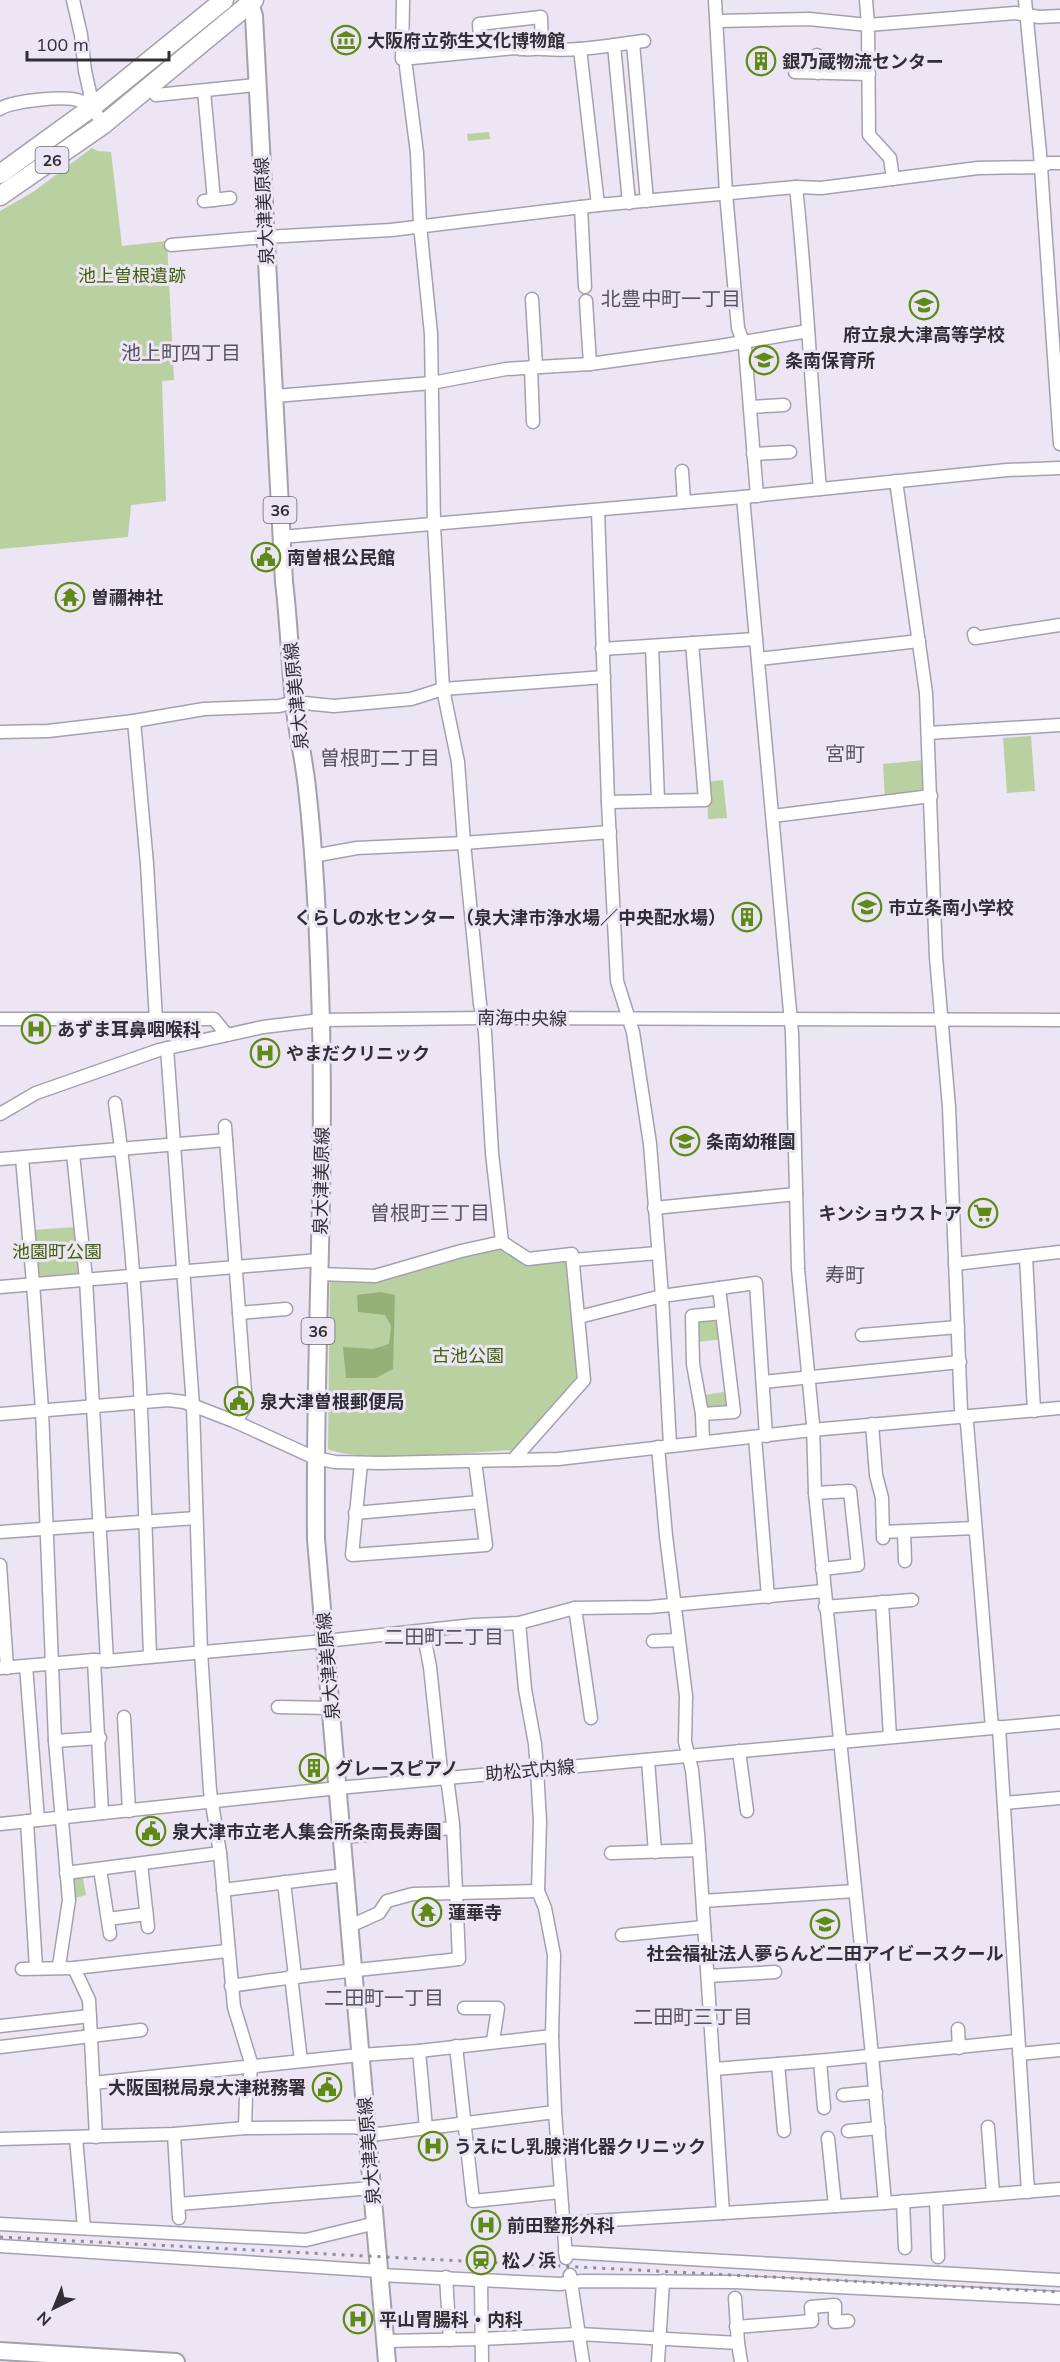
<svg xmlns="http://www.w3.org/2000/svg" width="1060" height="2362" viewBox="0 0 1060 2362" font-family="Mulish,'Noto Sans JP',sans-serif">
	<rect width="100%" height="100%" fill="#ebe5f4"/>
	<g fill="#b9d0a1">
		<polygon points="489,132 490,139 468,141 467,134"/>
		<polygon points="92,148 98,151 111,152 122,246 167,241 174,380 162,381 166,501 131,505 128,537 0,549 0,211 33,192"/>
		<polygon points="1031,736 1035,791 1007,793 1003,738"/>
		<polygon points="924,760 924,795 885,799 883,764"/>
		<polygon points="723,780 727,818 708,819 707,782"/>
		<polygon points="75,1227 81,1271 79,1276 41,1278 37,1277 33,1230"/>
		<path d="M497 1248 567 1259 579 1377 515 1450C477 1452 355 1463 328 1449L330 1278Z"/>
		<polygon points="721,1318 723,1339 698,1342 695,1321"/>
		<polygon points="729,1391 731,1411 706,1412 705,1395"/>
		<polygon points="82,1873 86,1895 75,1898 71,1874"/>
	</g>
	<polygon fill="#96b177" points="381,1292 395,1295 393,1369 376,1378 346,1378 343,1347 373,1349 389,1344 391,1326 385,1315 358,1312 357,1295"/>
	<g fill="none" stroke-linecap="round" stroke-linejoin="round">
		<g stroke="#a5a0ae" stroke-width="15">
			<g id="minor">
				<polyline points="73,0 81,35 85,71 90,93 89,105"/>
				<path d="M403 0 402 59 516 48C526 51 534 48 544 49 577 52 611 45 644 41"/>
				<polyline points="715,0 726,193 738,328 745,347 757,496"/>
				<polyline points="866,0 868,25 869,135 890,158 893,179"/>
				<polyline points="1025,0 1040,153 1060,444"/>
				<polyline points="717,21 809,19 868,25 1015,13 1039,17 1060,16"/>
				<polyline points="633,43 647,201"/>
				<polyline points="614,45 629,203"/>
				<polyline points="580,49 598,205"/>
				<polyline points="481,51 479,24 541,17 542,49"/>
				<polyline points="817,55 818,73"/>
				<polyline points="795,72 869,74"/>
				<polyline points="153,84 156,95 256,85"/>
				<polyline points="204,91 214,200"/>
				<path d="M0 109C10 101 67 95 80 101 91 105 97 115 104 124"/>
				<path d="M796 187C807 288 811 389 820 489"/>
				<polyline points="204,201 230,198"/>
				<polyline points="581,207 585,287"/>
				<polyline points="171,245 266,237 391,230 598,205 796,187 821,188 978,168 1040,167 1049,163 1060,163"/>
				<polyline points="532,299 536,366"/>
				<polyline points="586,301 590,364"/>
				<polyline points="531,367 533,422"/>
				<polyline points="275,396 432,383 506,369 590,364 720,346 808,331"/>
				<polyline points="750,407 784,405"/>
				<polyline points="753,454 790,452"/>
				<polyline points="682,471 684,502"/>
				<polyline points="896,481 926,693 936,957 949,1107 961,1411 967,1423 992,1728"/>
				<polyline points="743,497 792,1033 798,1269 813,1424 815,1493 872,2055 885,2203"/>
				<polyline points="598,510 608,802 617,981 633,1032 650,1144 662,1296 670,1445"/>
				<polyline points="281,537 743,497 1007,470 1060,468"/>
				<polyline points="974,634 975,638 1060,625"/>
				<polyline points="652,646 658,800"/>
				<polyline points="602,649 756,639"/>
				<polyline points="759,659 919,641"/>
				<polyline points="134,721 147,864 156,1020"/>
				<polyline points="0,732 48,731 134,721 204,709 279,706 294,702 334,706 411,699 443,689 604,677"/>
				<polyline points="928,733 1060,725"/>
				<polyline points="608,802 705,800 692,643"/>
				<polyline points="773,816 931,796"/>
				<polyline points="313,856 357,848 464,843 610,832"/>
				<polyline points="0,1019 214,1019 227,1035"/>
				<polyline points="167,1048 193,1406 201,1652 210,1791 220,1853 234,2007 252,2066 246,2095 245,2128"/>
				<path d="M115 1103C141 1286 143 1472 150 1655"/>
				<polyline points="0,1114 36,1093 159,1050 263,1027 321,1020 482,1018 1060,1020"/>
				<polyline points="225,1126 246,1405 236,1422"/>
				<polyline points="73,1154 86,1279 107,1661"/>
				<polyline points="22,1158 33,1283 42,1410 55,1741 69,1900 59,1966"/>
				<polyline points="0,1159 226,1140"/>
				<polyline points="654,1208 796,1194"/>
				<polyline points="502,1242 528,1259 572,1254 584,1380 513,1460"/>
				<polyline points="1026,1256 1034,1411"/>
				<polyline points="573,1260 658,1253"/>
				<polyline points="955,1264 1060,1252"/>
				<polyline points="319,1274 375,1276 461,1251 502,1242 492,1153 485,1032 480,1004 464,843 458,762 443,689 434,525 431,334 420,225 417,153 406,67"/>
				<polyline points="0,1287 319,1260"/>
				<polyline points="239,1313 286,1309"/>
				<polyline points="579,1317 662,1296 756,1283 766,1436"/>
				<polyline points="862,1335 958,1327"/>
				<polyline points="763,1382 960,1362"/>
				<polyline points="0,1414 168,1400 184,1402 236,1422 315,1458 335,1462 381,1463 558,1459 812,1430 1060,1408"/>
				<polyline points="702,1414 693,1364 692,1316 722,1313"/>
				<polyline points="872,1424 876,1475 882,1498 883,1538"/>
				<polyline points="755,1437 768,1597"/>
				<polyline points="703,1442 702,1414 734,1412 719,1288"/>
				<polyline points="658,1447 666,1536 686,1696 685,1742 692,1770 698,1833 723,2213"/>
				<polyline points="361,1463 352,1555 486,1545 475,1461"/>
				<polyline points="815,1493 850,1491 858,1565 822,1569"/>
				<polyline points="355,1513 480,1502"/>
				<polyline points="0,1532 196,1518"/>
				<polyline points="883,1532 975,1528"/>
				<polyline points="904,1532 905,1561"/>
				<polyline points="0,1565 7,1668"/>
				<polyline points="882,1602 890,1737"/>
				<polyline points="825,1607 912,1600"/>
				<polyline points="575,1608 591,1718"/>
				<polyline points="519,1623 525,1689 535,1744 537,1770 540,1821 538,1891 545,1908 554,1955 552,2036 555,2112 566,2258"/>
				<polyline points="653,1641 678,1640"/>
				<polyline points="94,1660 102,1813"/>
				<polyline points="26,1666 38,1820"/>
				<polyline points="0,1668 94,1660 107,1661 325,1641 474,1625 519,1623 575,1608 650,1607 824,1591"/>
				<polyline points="278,1707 331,1708"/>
				<polyline points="124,1717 129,1811"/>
				<polyline points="999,1727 1028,2192"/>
				<polyline points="55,1741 100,1738"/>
				<polyline points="739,1751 747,1811"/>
				<polyline points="648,1760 655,1852"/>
				<polyline points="1004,1803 1060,1798"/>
				<polyline points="27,1821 36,1968"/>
				<polyline points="0,1824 338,1788 1060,1722"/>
				<polyline points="342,1837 453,1828"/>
				<polyline points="611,1853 699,1850"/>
				<polyline points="141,1864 148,1927"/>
				<polyline points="100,1869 110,1934"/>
				<polyline points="66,1873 220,1853"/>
				<polyline points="284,1882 295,1976"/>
				<polyline points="223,1890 344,1875"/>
				<polyline points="703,1901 855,1891"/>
				<polyline points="108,1919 146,1914"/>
				<polyline points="350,1926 379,1913 387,1901 413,1894 538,1891"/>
				<polyline points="622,1935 704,1927"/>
				<polyline points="74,1968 89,2000 96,2137"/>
				<polyline points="22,1969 74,1968 227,1951"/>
				<polyline points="291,1976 301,2061"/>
				<polyline points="708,1976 775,1972"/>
				<path d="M231 1986C307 1974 383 1968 459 1959L453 1824 448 1785 441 1770 430 1667 423 1631"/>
				<polyline points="464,2008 498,2008 493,2041"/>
				<polyline points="0,2026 90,2016"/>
				<polyline points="958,2029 959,2048"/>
				<polyline points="456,2046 473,2201 560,2192"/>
				<polyline points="0,2047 141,2030"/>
				<polyline points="419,2051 426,2128"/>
				<polyline points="1019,2054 1060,2050"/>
				<polyline points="820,2061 824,2108"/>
				<polyline points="778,2064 784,2131"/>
				<polyline points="715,2069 828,2060 1018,2041"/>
				<polyline points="93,2083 360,2055 419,2051 552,2036"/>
				<polyline points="843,2095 876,2092"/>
				<polyline points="988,2127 993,2194"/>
				<polyline points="848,2131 879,2128"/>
				<polyline points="174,2134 179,2218"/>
				<polyline points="76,2138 84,2228"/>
				<polyline points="828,2138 835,2206"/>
				<polyline points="0,2139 174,2134 245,2128 355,2127 379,2134 555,2112"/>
				<polyline points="936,2199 938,2257"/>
				<polyline points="903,2201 905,2248"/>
				<polyline points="179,2204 372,2188"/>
				<polyline points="562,2223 885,2203 1060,2189"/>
				<polyline points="0,2224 306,2240 376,2223"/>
				<polyline points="0,2246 380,2271"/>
				<polyline points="565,2252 1060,2280"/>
				<polyline points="380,2275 560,2284 582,2281 735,2282 1060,2298"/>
				<polyline points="570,2275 583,2362"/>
				<polyline points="446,2277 450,2340"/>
				<polyline points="481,2280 482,2362"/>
				<polyline points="735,2298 738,2343 741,2362"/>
				<polyline points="736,2327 812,2321 811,2307 835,2305 835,2322 848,2321"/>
				<polyline points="386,2341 482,2339 579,2334 738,2343"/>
				<polyline points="658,2362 663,2281"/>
			</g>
		</g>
		<g stroke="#a5a0ae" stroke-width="20">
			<g id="major">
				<path d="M249 0 254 16 284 582C289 622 290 662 294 702 297 731 304 759 307 788 316 866 319 945 321 1023 325 1195 314 1367 316 1539L387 2362"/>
				<polyline points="0,2351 176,2362"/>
			</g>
		</g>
		<g stroke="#a5a0ae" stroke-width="21">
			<g id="highway">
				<polyline points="0,174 91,108 224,0"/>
				<polyline points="0,196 104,124 254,0"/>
			</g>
		</g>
		<use href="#minor" stroke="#fff" stroke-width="12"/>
		<use href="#major" stroke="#fff" stroke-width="16"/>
		<use href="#highway" stroke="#fff" stroke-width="18"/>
		<polyline stroke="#908b96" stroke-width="3" stroke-dasharray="3 6" stroke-linecap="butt" points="0,2237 1060,2292"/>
	</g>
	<defs>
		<g id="museum-ring" transform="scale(1.5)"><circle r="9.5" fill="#ebe5f4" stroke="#608a18" stroke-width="1.5"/><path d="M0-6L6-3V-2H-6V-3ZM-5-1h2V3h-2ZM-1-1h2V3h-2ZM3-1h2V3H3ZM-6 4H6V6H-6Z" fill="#608a18"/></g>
		<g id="building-ring" transform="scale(1.5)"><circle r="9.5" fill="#ebe5f4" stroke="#608a18" stroke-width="1.5"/><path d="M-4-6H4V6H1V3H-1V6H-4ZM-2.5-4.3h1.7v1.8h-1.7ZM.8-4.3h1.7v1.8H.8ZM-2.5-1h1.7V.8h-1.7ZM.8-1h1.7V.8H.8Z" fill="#608a18"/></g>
		<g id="school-ring" transform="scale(1.5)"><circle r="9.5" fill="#ebe5f4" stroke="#608a18" stroke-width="1.5"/><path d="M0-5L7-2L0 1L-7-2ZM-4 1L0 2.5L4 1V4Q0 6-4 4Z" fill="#608a18"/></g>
		<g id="civic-ring" transform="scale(1.5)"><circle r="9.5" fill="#ebe5f4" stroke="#608a18" stroke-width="1.5"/><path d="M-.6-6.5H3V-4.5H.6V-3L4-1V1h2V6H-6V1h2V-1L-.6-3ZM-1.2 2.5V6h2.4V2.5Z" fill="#608a18"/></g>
		<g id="temple-ring" transform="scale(1.5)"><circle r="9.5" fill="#ebe5f4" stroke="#608a18" stroke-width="1.5"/><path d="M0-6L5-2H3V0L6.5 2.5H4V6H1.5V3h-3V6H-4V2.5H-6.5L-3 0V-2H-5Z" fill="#608a18"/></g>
		<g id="hospital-ring" transform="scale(1.5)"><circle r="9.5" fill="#ebe5f4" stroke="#608a18" stroke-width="1.5"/><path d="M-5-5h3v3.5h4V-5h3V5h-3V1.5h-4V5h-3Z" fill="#608a18"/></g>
		<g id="supermarket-ring" transform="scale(1.5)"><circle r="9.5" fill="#ebe5f4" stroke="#608a18" stroke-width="1.5"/><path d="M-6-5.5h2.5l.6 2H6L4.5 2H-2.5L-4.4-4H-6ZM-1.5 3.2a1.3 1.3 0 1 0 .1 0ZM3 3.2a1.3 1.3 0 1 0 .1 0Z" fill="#608a18"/></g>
		<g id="station-ring" transform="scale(1.5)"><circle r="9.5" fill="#ebe5f4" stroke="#608a18" stroke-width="1.5"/><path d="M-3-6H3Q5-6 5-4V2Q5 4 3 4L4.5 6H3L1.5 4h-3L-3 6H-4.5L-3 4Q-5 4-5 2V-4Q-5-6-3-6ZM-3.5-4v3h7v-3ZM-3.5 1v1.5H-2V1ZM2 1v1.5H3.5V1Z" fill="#608a18"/></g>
	</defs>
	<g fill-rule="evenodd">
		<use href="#museum-ring" x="346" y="40"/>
		<use href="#building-ring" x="761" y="61"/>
		<use href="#school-ring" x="924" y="305"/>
		<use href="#school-ring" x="764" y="360"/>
		<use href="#civic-ring" x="266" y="557"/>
		<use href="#temple-ring" x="70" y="597"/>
		<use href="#school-ring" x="867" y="907"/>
		<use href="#building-ring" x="747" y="917"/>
		<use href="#hospital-ring" x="36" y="1029"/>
		<use href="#hospital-ring" x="265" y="1053"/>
		<use href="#school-ring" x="685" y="1141"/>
		<use href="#supermarket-ring" x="983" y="1213"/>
		<use href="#civic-ring" x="239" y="1401"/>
		<use href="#building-ring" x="314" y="1768"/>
		<use href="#civic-ring" x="151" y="1831"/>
		<use href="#temple-ring" x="427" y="1912"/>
		<use href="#school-ring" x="825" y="1924"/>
		<use href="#civic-ring" x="327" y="2087"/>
		<use href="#hospital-ring" x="433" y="2146"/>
		<use href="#hospital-ring" x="486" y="2225"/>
		<use href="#station-ring" x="481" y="2260"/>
		<use href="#hospital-ring" x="358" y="2319"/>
	</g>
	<g text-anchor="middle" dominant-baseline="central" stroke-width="6" stroke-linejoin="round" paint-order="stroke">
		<g fill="#ebe5f4" stroke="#69666e" stroke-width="1.5">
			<rect x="35.5" y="147" width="33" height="26" rx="4.5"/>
			<rect x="263.5" y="497" width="33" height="26" rx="4.5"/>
			<rect x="301.5" y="1318" width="33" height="26" rx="4.5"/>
		</g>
		<g font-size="16" font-weight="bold" fill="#312f35">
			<text x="52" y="160">26</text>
			<text x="280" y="510">36</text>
			<text x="318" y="1331">36</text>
		</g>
		<g font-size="18" font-weight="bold" fill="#312f35" stroke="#ebe5f4" text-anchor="start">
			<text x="367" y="40">大阪府立弥生文化博物館</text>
			<text x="782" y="61">銀乃蔵物流センター</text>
			<text x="924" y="334" text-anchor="middle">府立泉大津高等学校</text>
			<text x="785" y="360">条南保育所</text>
			<text x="287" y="557">南曽根公民館</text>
			<text x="91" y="597">曽禰神社</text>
			<text x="888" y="907">市立条南小学校</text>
			<text x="726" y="917" text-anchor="end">くらしの水センター（泉大津市浄水場／中央配水場）</text>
			<text x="57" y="1029">あずま耳鼻咽喉科</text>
			<text x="286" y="1053">やまだクリニック</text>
			<text x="706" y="1141">条南幼稚園</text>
			<text x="962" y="1213" text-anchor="end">キンショウストア</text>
			<text x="260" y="1401">泉大津曽根郵便局</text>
			<text x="335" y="1768">グレースピアノ</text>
			<text x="172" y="1831">泉大津市立老人集会所条南長寿園</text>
			<text x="448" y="1912">蓮華寺</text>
			<text x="825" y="1953" text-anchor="middle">社会福祉法人夢らんど二田アイビースクール</text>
			<text x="306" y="2087" text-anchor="end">大阪国税局泉大津税務署</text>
			<text x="454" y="2146">うえにし乳腺消化器クリニック</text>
			<text x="507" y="2225">前田整形外科</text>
			<text x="502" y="2260">松ノ浜</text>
			<text x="379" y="2319">平山胃腸科・内科</text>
		</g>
		<g font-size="18" fill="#312f35" stroke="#ebe5f4">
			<text transform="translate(264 211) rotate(-93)">泉大津美原線</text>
			<text transform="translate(296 696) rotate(-96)">泉大津美原線</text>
			<text transform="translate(522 1018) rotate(1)">南海中央線</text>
			<text transform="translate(321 1181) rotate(-89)">泉大津美原線</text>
			<text transform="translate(328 1666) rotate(-95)">泉大津美原線</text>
			<text transform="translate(530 1770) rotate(-5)">助松式内線</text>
			<text transform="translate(369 2151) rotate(-95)">泉大津美原線</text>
		</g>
		<g font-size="18" fill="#42620a" stroke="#ebe5f4">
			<text x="132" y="275">池上曽根遺跡</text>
			<text x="57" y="1251">池園町公園</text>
			<text x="468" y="1355">古池公園</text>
		</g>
		<g font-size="20" fill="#585360" stroke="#ebe5f4">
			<text x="671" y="298">北豊中町一丁目</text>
			<text x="181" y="352">池上町四丁目</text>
			<text x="845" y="753">宮町</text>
			<text x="380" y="757">曽根町二丁目</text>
			<text x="430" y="1212">曽根町三丁目</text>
			<text x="845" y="1274">寿町</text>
			<text x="444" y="1636">二田町二丁目</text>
			<text x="384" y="1997">二田町一丁目</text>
			<text x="693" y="2016">二田町三丁目</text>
		</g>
	</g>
	<g transform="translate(54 2308) rotate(223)" stroke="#ebe5f4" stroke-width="4.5" paint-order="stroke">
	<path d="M0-4.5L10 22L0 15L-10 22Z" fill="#312f35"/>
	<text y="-9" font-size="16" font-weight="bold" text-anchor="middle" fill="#312f35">N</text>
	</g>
	<path d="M27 51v9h142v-9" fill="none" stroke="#312f35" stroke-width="3"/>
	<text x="36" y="51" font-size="18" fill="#312f35" stroke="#ebe5f4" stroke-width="4.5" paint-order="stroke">100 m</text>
</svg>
